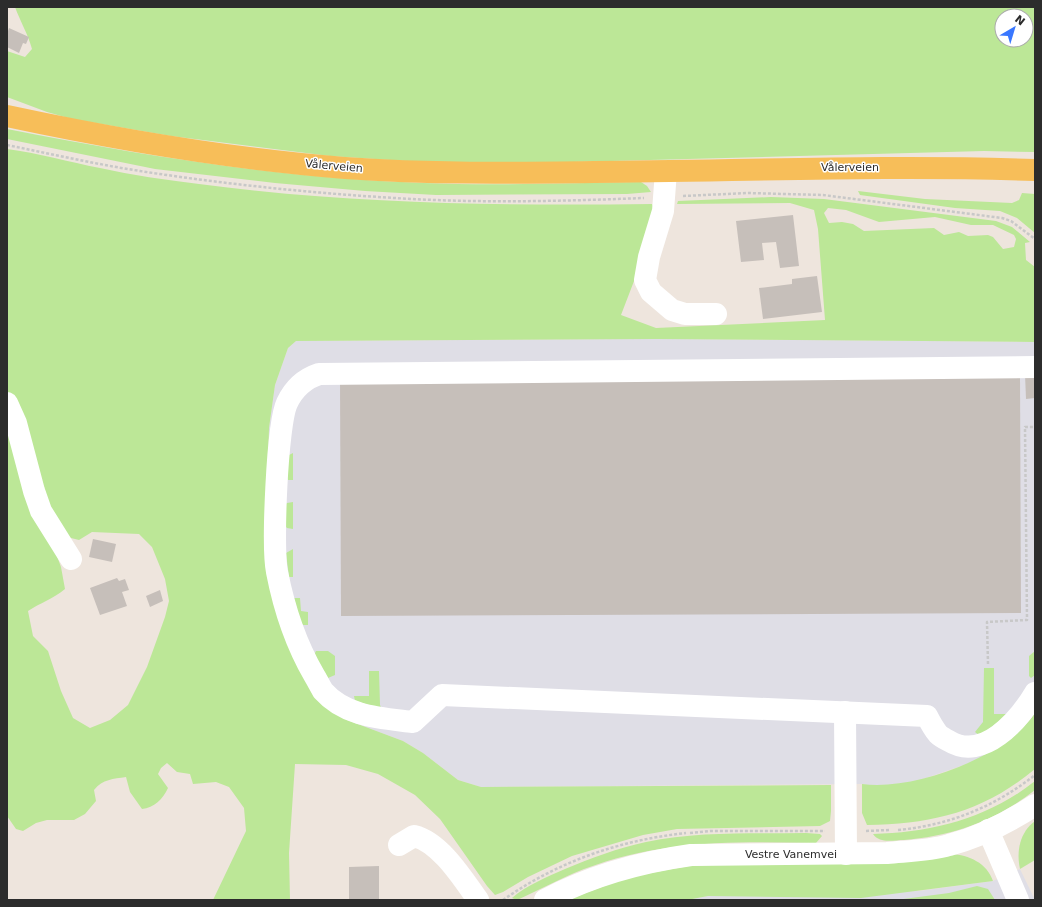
<svg xmlns="http://www.w3.org/2000/svg" width="1042" height="907" viewBox="0 0 1042 907" font-family="'DejaVu Sans',sans-serif">
	<rect width="100%" height="100%" fill="#eee5dd"/>
	<g fill="#dfdee6">
		<polygon points="656,339 1035,342 1035,713 1010,739 982,757 964,765 917,781 878,787 862,784 481,787 458,780 423,753 403,741 347,720 326,707 266,537 269,428 275,385 288,348 296,341"/>
		<polygon points="1020,869 1035,900 687,900 708,896 919,891 993,881"/>
	</g>
	<g fill="#bce797" fill-rule="evenodd">
		<path d="M15 7H1035V152L984 151 573 162H420L330 156 171 136 72 119 47 112 7 97V51L25 57 32 49C28 34 20 21 15 7ZM1002 16H1026V40H1002Z"/>
		<path d="M7 129C144 156 283 178 423 183 496 186 569 183 641 182L647 186 651 192 627 194 436 195 365 191 275 183 155 169 7 139Z"/>
		<path d="M7 149C38 153 69 162 100 168 132 175 166 180 199 184 351 204 499 206 652 204L656 214 644 255 621 315 656 328 825 320 818 229 814 210 790 203 677 204 678 201 771 197 824 199 996 221 1012 227 1030 242 1025 243 1026 260 1035 267V342L656 339 296 341 288 348 275 385 269 428 266 537 270 576 347 720 403 741 423 753 458 780 481 787 831 785V811L830 821 820 826 677 829 643 835 572 856 528 877 503 892 495 895 487 886 440 819 415 795 378 774 346 765 295 764 289 853 290 900H213L246 831 244 808 229 787 216 782 193 784 190 774 177 772 167 763 161 768 158 774 168 788C163 799 154 808 142 809L130 792 126 777C113 779 103 779 94 790L96 801 85 814 74 820H47L36 823 23 831 16 829 7 816V419L61 567 65 589C53 599 40 603 28 611L33 636 48 651 61 691 73 718 90 728 110 720 128 705 147 667 165 617 169 601 165 579 152 547 139 534 92 532 79 540 63 536 49 516 18 414 7 391ZM828 208 846 210 879 222 935 217 971 225H993L1014 235 1016 239 1014 247 1003 249 993 237 988 235 968 236 959 232 944 235 934 228 864 231 853 224 842 222 829 223 824 213Z"/>
		<polygon points="858,191 925,199 1012,203 1019,200 1022,193 1035,194 1035,233 1017,218 1000,211 955,208 860,195"/>
		<polygon points="293,453 293,480 288,480 286,476 289,455"/>
		<polygon points="293,502 293,529 287,528 284,525 284,505 287,503"/>
		<polygon points="293,549 293,577 289,577 286,553"/>
		<polygon points="294,598 300,598 301,611 308,612 308,625 303,625 300,621"/>
		<polygon points="316,651 328,651 335,656 335,675 328,678 314,655"/>
		<polygon points="1035,651 1035,675 1031,678 1029,676 1029,656"/>
		<polygon points="984,668 994,668 994,714 1008,714 980,736 975,732 983,722"/>
		<polygon points="369,671 379,671 380,705 382,709 355,701 354,696 369,696"/>
		<path d="M1035 713V769C983 812 933 824 867 825L862 813V784C914 791 1004 758 1035 713Z"/>
		<path d="M1035 781V790C997 820 953 836 904 840 893 840 880 844 873 834 931 833 989 818 1035 781Z"/>
		<path d="M1035 821V860L1020 869C1016 851 1020 832 1035 821Z"/>
		<path d="M806 833 820 834 822 836 816 843C735 841 660 840 584 869 561 878 539 890 517 900L512 898C527 885 547 877 565 869 591 858 618 848 646 842 698 831 754 834 806 833Z"/>
		<path d="M951 854C969 855 987 863 993 881L861 898 708 896 687 900H567L628 877 689 866Z"/>
		<polygon points="977,886 988,889 995,900 896,900 949,893"/>
	</g>
	<g fill="#c6bfba">
		<polygon points="9,28 29,37 26,44 23,43 19,53 7,47 7,34"/>
		<polygon points="793,215 799,266 780,268 776,242 762,243 764,260 741,262 736,221"/>
		<polygon points="817,276 822,312 763,319 759,288 792,284 792,279"/>
		<polygon points="1025,374 1035,375 1035,398 1026,399"/>
		<polygon points="1020,375 1021,613 341,616 340,378"/>
		<polygon points="93,539 116,544 112,562 89,557"/>
		<polygon points="117,578 119,581 125,579 129,590 122,592 127,606 100,615 90,588"/>
		<polygon points="160,590 163,601 150,607 146,596"/>
		<polygon points="379,866 379,900 349,900 349,867"/>
	</g>
	<g fill="none" stroke-linecap="round" stroke-linejoin="round">
		<g stroke="#c8c8c8" stroke-width="2.5" stroke-dasharray="3 2" stroke-linecap="butt">
			<path d="M7 145C51 154 95 164 140 171 230 185 321 194 412 199 489 203 567 201 644 198"/>
			<polyline points="683,196 748,193 823,195 1002,218 1011,221 1035,239"/>
			<polyline points="988,664 987,622 1027,620 1025,427 1035,427"/>
			<path d="M898 830C950 825 994 807 1035 775"/>
			<polyline points="866,831 889,830"/>
			<polyline points="690,833 711,831 825,831"/>
			<path d="M503 900C557 862 620 840 686 833"/>
		</g>
		<g stroke="#fff" stroke-width="22">
			<polyline points="666,171 663,211 649,257 645,280 651,292 672,310 685,314 716,314"/>
			<path d="M1035 367 319 374C304 379 294 388 287 403 277 424 272 548 277 572 284 608 296 644 314 675 317 680 320 686 323 691 346 717 381 718 413 722L442 695 927 716C930 722 934 729 938 734 941 737 945 739 949 741 983 762 1019 720 1035 693"/>
			<polyline points="7,403 16,423 34,491 41,511 71,559"/>
			<polyline points="845,712 846,854"/>
			<polyline points="988,830 1018,900"/>
			<path d="M399 845 414 836C440 842 463 879 478 900"/>
			<path d="M545 900C590 876 641 862 691 855L887 853C908 851 929 851 949 845 979 837 1009 822 1035 805"/>
		</g>
		<path stroke="#f7be59" stroke-width="22" d="M7 116C119 140 231 159 345 168 428 174 511 173 594 172 741 171 888 165 1035 170"/>
	</g>
	<g text-anchor="middle" dominant-baseline="central" stroke-width="3" stroke-linejoin="round" paint-order="stroke">
		<g font-size="11" fill="#2c2c2c" stroke="#fff">
			<text transform="translate(334 166) rotate(5)">Vålerveien</text>
			<text x="850" y="167">Vålerveien</text>
			<text x="791" y="854">Vestre Vanemvei</text>
		</g>
	</g>
	<rect width="1042" height="907" fill="none" stroke="#2c2c2c" stroke-width="16"/>
	<g transform="translate(1014 28) rotate(38)"><circle r="19" fill="#ffffff" stroke="#ababab"/>
	<path d="M0-3L7 15L0 10L-7 15Z" fill="#3977ff"/>
	<text y="-6" font-size="11" font-weight="bold" text-anchor="middle" fill="#2c2c2c">N</text>
	</g>
</svg>
